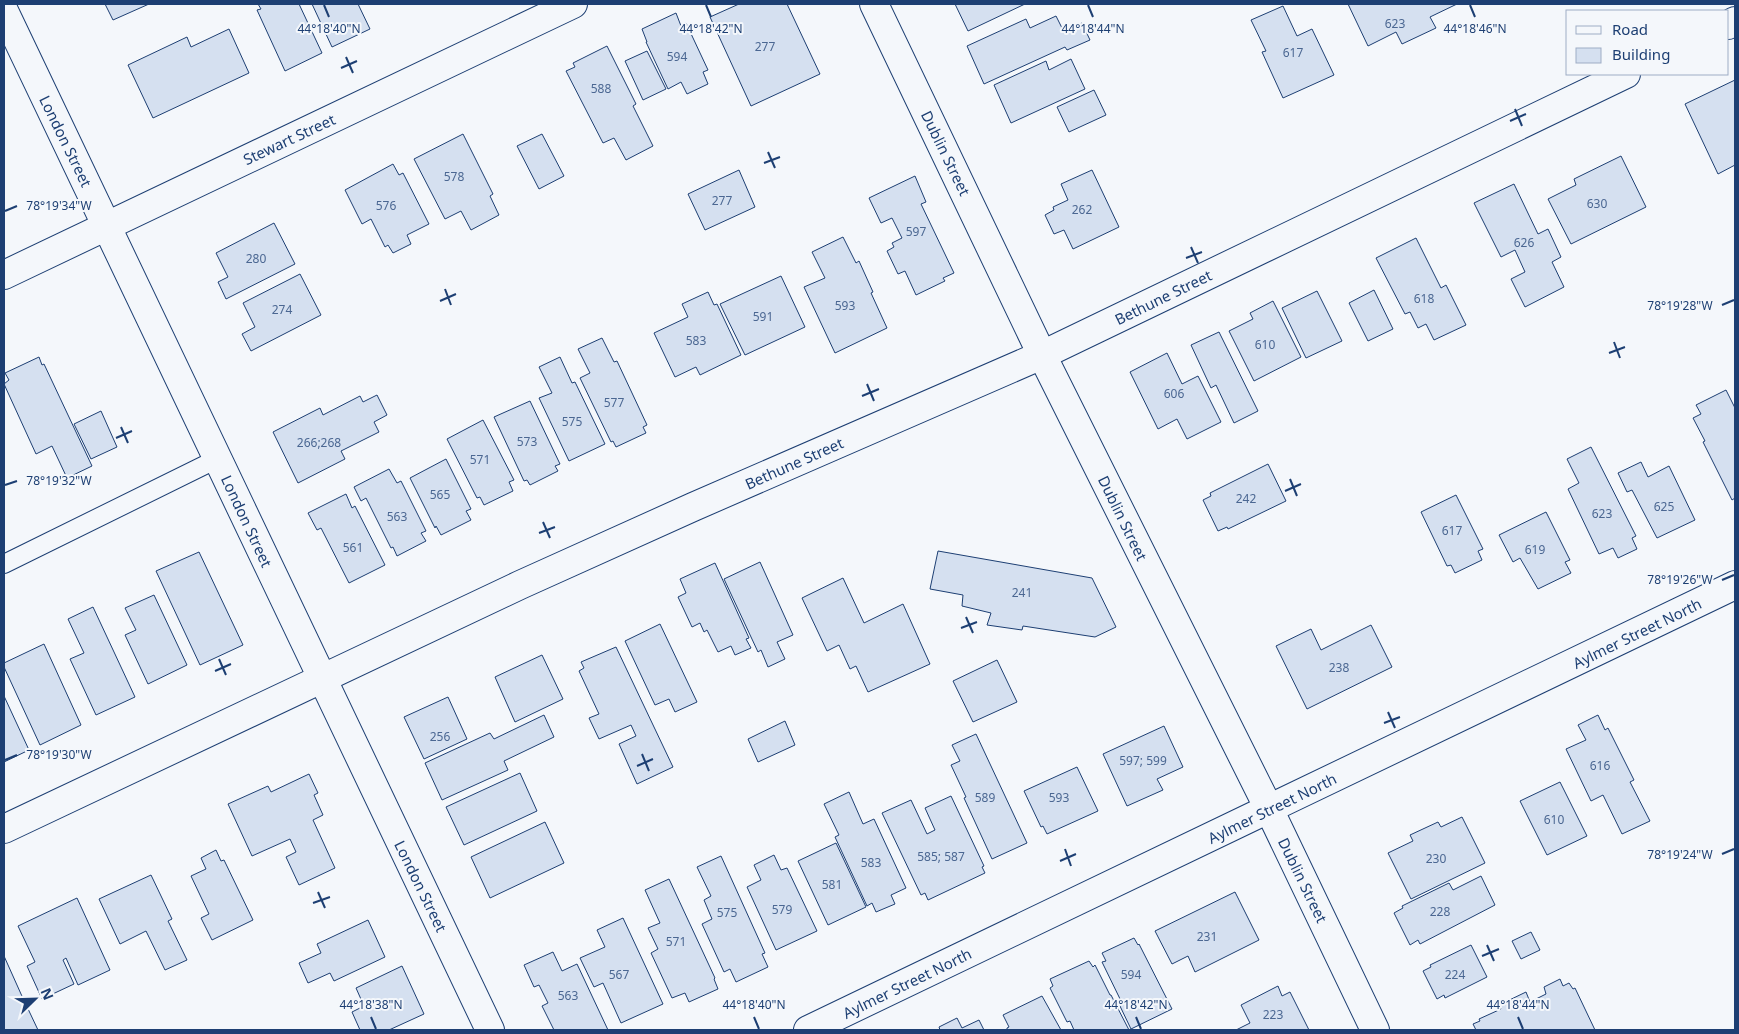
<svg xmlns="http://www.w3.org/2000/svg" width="1739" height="1034" viewBox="0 0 1739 1034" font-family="'Noto Sans',sans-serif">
	<rect width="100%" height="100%" fill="#f4f7fb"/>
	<g fill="#d5e0f0" stroke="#1d3f73">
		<polygon points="105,4 149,4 113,20"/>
		<polygon points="258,4 299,4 322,53 285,71 257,10 261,9"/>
		<polygon points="312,4 358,4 370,29 332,47"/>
		<polygon points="739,4 787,4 820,74 751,106 710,17"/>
		<polygon points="955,4 1025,4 968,31"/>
		<polygon points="1348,4 1457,4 1430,17 1436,28 1402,44 1396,32 1368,46"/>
		<polygon points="1283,6 1297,36 1312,29 1334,75 1283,98 1262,52 1266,51 1251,20"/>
		<polygon points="676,13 681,26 686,23 708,70 703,72 708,84 687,94 681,82 668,89 646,42 647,42 642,29"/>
		<polygon points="1056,16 1064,32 1082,23 1090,40 1067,50 1065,47 984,84 967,46 1026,19 1030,28"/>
		<polygon points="229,29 249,73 153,118 128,65 187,37 191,47"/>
		<polygon points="607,46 636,104 633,106 653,146 626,160 614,138 603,143 566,71 575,67 573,63"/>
		<polygon points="647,51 666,89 643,100 625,61"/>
		<polygon points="1071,59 1085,89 1011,123 994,85 1046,61 1049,70"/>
		<polygon points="1735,80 1735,165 1718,174 1685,104"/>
		<polygon points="1094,90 1106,115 1069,132 1057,107"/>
		<polygon points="463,134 493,194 490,196 499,215 471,230 461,211 445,219 414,159"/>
		<polygon points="542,134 564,176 539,189 517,146"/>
		<polygon points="1621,156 1646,207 1571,244 1548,199 1576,185 1574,179"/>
		<polygon points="393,164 399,175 403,173 429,224 407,235 411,244 393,253 388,245 385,247 371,219 362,224 345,190"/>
		<polygon points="739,170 755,207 705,230 688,194"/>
		<polygon points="1092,170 1119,227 1073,249 1064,230 1054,234 1045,215 1054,210 1053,207 1068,200 1061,184"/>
		<polygon points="915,176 926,202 921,204 954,273 943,278 945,281 916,295 905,271 898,274 887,251 894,247 892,243 902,238 892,218 881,223 869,198"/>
		<polygon points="1514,184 1538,234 1548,229 1561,257 1552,262 1564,287 1525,307 1511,279 1525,272 1515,250 1501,257 1474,203"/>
		<polygon points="274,223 295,264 226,299 218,282 228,277 216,253"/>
		<polygon points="843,237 856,263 859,261 873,292 871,293 887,328 835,353 804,287 825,278 812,252"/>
		<polygon points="1416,238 1441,288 1446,285 1466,325 1434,340 1426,324 1418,328 1410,312 1405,314 1376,258"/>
		<polygon points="300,274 321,315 251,351 242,334 255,327 243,303"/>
		<polygon points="781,276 805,327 745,355 720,304"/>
		<polygon points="1374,290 1393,329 1368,341 1349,303"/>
		<polygon points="1317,291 1342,341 1306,358 1282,308"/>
		<polygon points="708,292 714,305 717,304 741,355 700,375 696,367 675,377 654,333 688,317 682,304"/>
		<polygon points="1273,301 1301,357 1254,381 1229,331 1253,319 1250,313"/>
		<polygon points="1219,332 1258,411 1234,423 1216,385 1211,388 1191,345"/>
		<polygon points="602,338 614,362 617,361 647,425 643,427 646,433 616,447 613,441 611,442 580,378 590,373 578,349"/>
		<polygon points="1167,353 1182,384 1198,376 1221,422 1187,439 1177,419 1158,429 1130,372"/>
		<polygon points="39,357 42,365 44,364 92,466 67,478 52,446 36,454 4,384 9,380 5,373"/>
		<polygon points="560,357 572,383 575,382 605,444 569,461 539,398 552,393 539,367"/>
		<polygon points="1726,390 1735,408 1735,498 1732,500 1703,442 1705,441 1693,418 1701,414 1696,405"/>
		<polygon points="377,395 387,415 374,422 379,432 341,451 345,459 298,483 273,432 320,408 323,415 360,396 363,402"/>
		<polygon points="530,401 560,464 555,466 558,471 530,485 527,480 524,481 494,417"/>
		<polygon points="101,411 117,447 91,459 74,424"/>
		<polygon points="483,420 514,480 509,482 513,491 484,505 480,497 477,498 447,439"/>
		<polygon points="1591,447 1636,536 1632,538 1637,549 1618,558 1613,548 1599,554 1568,489 1579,483 1567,459"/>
		<polygon points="446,459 471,509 466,511 471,520 441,535 436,526 435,528 410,478"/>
		<polygon points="1641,462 1648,477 1669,466 1695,520 1657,538 1632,490 1627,492 1618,473"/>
		<polygon points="1268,464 1286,501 1228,529 1227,527 1218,531 1203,500 1211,496 1210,493"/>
		<polygon points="389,469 397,483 401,481 426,531 421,533 426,541 397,556 393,547 391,548 366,498 361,501 354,487"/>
		<polygon points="346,494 352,508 355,506 385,565 349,583 321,528 317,530 308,513"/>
		<polygon points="1456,495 1483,549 1478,551 1482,560 1455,573 1451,565 1447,566 1421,512"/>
		<polygon points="1546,512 1570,560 1565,562 1571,573 1538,589 1520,558 1513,562 1499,535"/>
		<polygon points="938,551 1092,578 1116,627 1095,637 1023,626 1022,630 987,625 991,613 962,606 963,595 930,589"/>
		<polygon points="199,552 243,645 200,665 156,571"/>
		<polygon points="760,562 793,635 777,642 785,659 768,667 761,650 758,652 724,579"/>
		<polygon points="715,563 749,638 746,639 751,648 735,655 731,646 718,652 707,630 704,632 700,623 692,627 678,597 686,593 680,579"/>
		<polygon points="843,578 864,623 903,604 930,664 868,692 856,666 850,669 839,645 827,651 802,598"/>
		<polygon points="154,595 187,665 148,684 125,635 136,630 125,608"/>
		<polygon points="93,607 135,697 96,715 70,659 84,653 68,619"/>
		<polygon points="660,624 697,702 675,712 669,699 655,705 625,641"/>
		<polygon points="1371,625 1392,667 1307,709 1276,646 1311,629 1321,650"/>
		<polygon points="44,644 81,725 40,745 4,667 4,663"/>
		<polygon points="616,647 673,767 637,784 619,744 636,736 631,725 599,739 589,718 599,714 579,671 584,668 581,662"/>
		<polygon points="542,655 563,699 515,722 495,677"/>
		<polygon points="997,660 1017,702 973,722 953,681"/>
		<polygon points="4,696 29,750 4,762"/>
		<polygon points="448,697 467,739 424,759 404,717"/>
		<polygon points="544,715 554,737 504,761 508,770 442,800 425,763 490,733 494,739"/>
		<polygon points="1598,715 1605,730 1608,728 1634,780 1630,782 1650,821 1622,834 1603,795 1591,801 1566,749 1586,740 1578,725"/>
		<polygon points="785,721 795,745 758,762 748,739"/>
		<polygon points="1164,726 1183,767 1157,779 1163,790 1127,806 1103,754"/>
		<polygon points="976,734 1027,843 992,859 964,798 966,797 951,765 960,761 952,745"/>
		<polygon points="1077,767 1098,811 1047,834 1043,826 1041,827 1024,791"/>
		<polygon points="520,773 537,811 464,845 446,807"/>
		<polygon points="309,774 318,793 314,795 323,815 313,820 335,868 299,885 286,857 296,852 290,839 252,856 228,804 268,786 271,792"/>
		<polygon points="1560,782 1587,836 1547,855 1520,801"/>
		<polygon points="849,792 863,824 874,819 906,888 891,895 895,904 876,912 872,903 867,906 835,837 839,835 824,804"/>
		<polygon points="951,796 984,866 982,867 985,873 928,900 925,893 921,895 882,813 911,800 927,834 935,830 925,808"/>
		<polygon points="1462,817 1485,863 1411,899 1388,853 1413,841 1410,835 1438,822 1441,827"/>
		<polygon points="545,822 564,863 490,898 471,857"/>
		<polygon points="836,843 866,907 828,925 798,861"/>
		<polygon points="216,850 221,861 224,860 253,920 212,940 201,918 209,914 191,876 206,869 201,858"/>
		<polygon points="774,855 781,870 787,868 817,931 776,950 747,887 761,880 754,865"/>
		<polygon points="721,856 765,953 762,954 768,967 736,982 730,969 724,972 702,924 712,919 704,900 711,896 697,867"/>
		<polygon points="151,875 172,919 168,921 187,960 165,970 146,931 120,944 99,899"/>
		<polygon points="1481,876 1495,905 1420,944 1418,940 1410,945 1394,913 1403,908 1402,906 1449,883 1453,890"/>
		<polygon points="669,879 715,978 714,979 718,989 689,1002 685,993 672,998 651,953 658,949 648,928 660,923 645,890"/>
		<polygon points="1235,892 1259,940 1195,972 1188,956 1172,964 1155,931"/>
		<polygon points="77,898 110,970 78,985 66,958 63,960 74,984 42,999 27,966 35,962 18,926"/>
		<polygon points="623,918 663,1004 621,1023 603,983 594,987 580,958 605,947 597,930"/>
		<polygon points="368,920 385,957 334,981 330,973 308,983 299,963 321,953 317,944"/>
		<polygon points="1531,932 1540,950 1521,959 1512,941"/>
		<polygon points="1134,938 1138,945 1139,944 1172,1009 1131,1029 1119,1004 1122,1003 1102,962 1106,961 1102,953"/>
		<polygon points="1471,945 1487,977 1445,998 1444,995 1437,999 1423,971 1431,967 1430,965"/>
		<polygon points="553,952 562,971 577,964 608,1030 554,1030 542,1006 548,1003 539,985 534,987 524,965"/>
		<polygon points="4,956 21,994 38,1030 4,1030"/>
		<polygon points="1089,961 1093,967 1095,965 1110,995 1111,995 1129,1030 1074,1030 1070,1021 1067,1022 1050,988 1053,986 1050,979"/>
		<polygon points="402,966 424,1014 389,1030 360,1030 352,1012 364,1006 356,988"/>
		<polygon points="1560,979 1563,986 1569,983 1573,989 1575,988 1595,1030 1476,1030 1473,1024 1480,1021 1479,1019 1501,1009 1499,1005 1526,992 1530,1002 1546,994 1544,987"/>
		<polygon points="1278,986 1282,996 1290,992 1309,1030 1236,1030 1250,1023 1241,1005"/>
		<polygon points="1042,996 1061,1030 1007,1030 1007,1028 1009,1027 1003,1015"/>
		<polygon points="957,1018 962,1028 979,1020 984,1030 940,1030 939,1027"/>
	</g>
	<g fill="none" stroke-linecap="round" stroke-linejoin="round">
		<g stroke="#1d3f73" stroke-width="20">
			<polyline id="lane" points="4,564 217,459"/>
		</g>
		<g stroke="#1d3f73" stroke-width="30">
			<g id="street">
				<polyline points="874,4 1042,355 1269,809 1375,1030"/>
				<polyline points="4,11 490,1030"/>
				<polyline points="1728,25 1735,21"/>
				<polyline points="4,275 573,4"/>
				<polyline points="4,829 520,585 693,507 1042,355 1626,74"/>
			</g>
		</g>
		<g stroke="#1d3f73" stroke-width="30">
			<polyline id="secondary" points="808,1030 1735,585"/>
		</g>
		<use href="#lane" stroke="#f4f7fb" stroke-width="18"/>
		<use href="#street" stroke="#f4f7fb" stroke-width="28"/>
		<use href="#secondary" stroke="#f4f7fb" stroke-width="28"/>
	</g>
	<path fill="none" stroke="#1d3f73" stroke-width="2" d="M324 5 329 17M706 5 711 17M1088 5 1093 17M1470 5 1475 17M346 57 353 73M341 68 357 61M1515 109 1522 126M1510 121 1526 114M768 152 775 168M764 163 780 157M5 211 17 206M1191 247 1198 263M1186 258 1202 252M445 289 451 305M440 301 456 294M1722 305 1734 300M1614 342 1620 358M1609 353 1625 347M867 384 874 401M862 396 879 389M121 427 128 443M116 438 132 431M1290 479 1297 496M5 485 17 481M1285 491 1301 484M543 522 550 538M539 533 555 527M1722 580 1734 575M966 617 973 633M961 628 977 622M219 659 226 675M215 671 231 664M1388 712 1395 728M1384 723 1400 717M642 754 649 771M5 760 17 755M637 766 653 759M1065 849 1071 866M1722 854 1734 849M1060 861 1076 854M318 892 325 908M313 903 330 897M1487 945 1494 961M1482 956 1499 949M371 1017 376 1029M754 1017 759 1029M1136 1017 1141 1029M1518 1017 1523 1029"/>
	<g text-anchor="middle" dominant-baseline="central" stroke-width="4" stroke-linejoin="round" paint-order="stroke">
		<g font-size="12" fill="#4b6792">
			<text x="1395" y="23">623</text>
			<text x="765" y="46">277</text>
			<text x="1293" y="52">617</text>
			<text x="677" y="56">594</text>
			<text x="601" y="88">588</text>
			<text x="454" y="176">578</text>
			<text x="722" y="200">277</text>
			<text x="1597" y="203">630</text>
			<text x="386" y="205">576</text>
			<text x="1082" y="209">262</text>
			<text x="916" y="231">597</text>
			<text x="1524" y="242">626</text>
			<text x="256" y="258">280</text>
			<text x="1424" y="298">618</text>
			<text x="845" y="305">593</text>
			<text x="282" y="309">274</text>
			<text x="763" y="316">591</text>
			<text x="696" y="340">583</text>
			<text x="1265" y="344">610</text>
			<text x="1174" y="393">606</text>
			<text x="614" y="402">577</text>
			<text x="572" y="421">575</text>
			<text x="527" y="441">573</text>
			<text x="319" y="442">266;268</text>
			<text x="480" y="459">571</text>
			<text x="440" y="494">565</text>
			<text x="1246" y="498">242</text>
			<text x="1664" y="506">625</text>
			<text x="1602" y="513">623</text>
			<text x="397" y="516">563</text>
			<text x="1452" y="530">617</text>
			<text x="353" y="547">561</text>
			<text x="1535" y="549">619</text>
			<text x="1022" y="592">241</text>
			<text x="1339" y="667">238</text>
			<text x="440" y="736">256</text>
			<text x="1143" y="760">597; 599</text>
			<text x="1600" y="765">616</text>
			<text x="985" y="797">589</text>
			<text x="1059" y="797">593</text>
			<text x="1554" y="819">610</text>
			<text x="941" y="856">585; 587</text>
			<text x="1436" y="858">230</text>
			<text x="871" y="862">583</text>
			<text x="832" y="884">581</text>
			<text x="782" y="909">579</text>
			<text x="1440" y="911">228</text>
			<text x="727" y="912">575</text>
			<text x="1207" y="936">231</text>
			<text x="676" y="941">571</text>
			<text x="619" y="974">567</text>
			<text x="1131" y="974">594</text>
			<text x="1455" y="974">224</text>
			<text x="568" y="995">563</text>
			<text x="1273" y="1014">223</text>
		</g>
		<g font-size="15" fill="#1d3f73" stroke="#f4f7fb">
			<text transform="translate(289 139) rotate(-25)">Stewart Street</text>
			<text transform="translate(66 141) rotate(64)">London Street</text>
			<text transform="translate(946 153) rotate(64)">Dublin Street</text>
			<text transform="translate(1163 297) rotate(-26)">Bethune Street</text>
			<text transform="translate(794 463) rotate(-24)">Bethune Street</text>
			<text transform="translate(1123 518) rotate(64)">Dublin Street</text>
			<text transform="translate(247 521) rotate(65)">London Street</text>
			<text transform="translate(1637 633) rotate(-26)">Aylmer Street North</text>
			<text transform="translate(1272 808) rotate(-26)">Aylmer Street North</text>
			<text transform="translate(1303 880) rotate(64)">Dublin Street</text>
			<text transform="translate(421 886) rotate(64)">London Street</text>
			<text transform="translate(907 983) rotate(-26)">Aylmer Street North</text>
		</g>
	</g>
	<g font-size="12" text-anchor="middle" fill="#1d3f73" stroke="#f4f7fb" stroke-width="4" stroke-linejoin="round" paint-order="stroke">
		<text x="329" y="33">44°18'40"N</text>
		<text x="711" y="33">44°18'42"N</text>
		<text x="1093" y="33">44°18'44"N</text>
		<text x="1475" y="33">44°18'46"N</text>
		<text x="59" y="210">78°19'34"W</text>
		<text x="1680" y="310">78°19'28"W</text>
		<text x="59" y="485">78°19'32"W</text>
		<text x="1680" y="584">78°19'26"W</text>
		<text x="59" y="759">78°19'30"W</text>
		<text x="1680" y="859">78°19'24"W</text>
		<text x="371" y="1009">44°18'38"N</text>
		<text x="754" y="1009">44°18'40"N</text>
		<text x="1136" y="1009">44°18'42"N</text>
		<text x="1518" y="1009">44°18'44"N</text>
	</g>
	<rect width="1739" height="1034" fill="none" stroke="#1d3f73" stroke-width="10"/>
	<rect x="1566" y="10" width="162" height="65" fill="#f4f7fb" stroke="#9eadc5"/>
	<rect x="1576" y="26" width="25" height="8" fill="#f4f7fb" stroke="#9eadc5"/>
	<text x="1612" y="35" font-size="15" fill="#1d3f73">Road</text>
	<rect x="1576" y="48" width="25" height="15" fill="#d5e0f0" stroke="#9eadc5"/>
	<text x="1612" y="60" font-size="15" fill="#1d3f73">Building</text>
	<g transform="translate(35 999) rotate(67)" stroke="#f4f7fb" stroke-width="4" paint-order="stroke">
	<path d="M0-4L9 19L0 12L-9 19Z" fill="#1d3f73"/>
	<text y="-8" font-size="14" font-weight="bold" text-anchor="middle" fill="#1d3f73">N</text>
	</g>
</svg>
